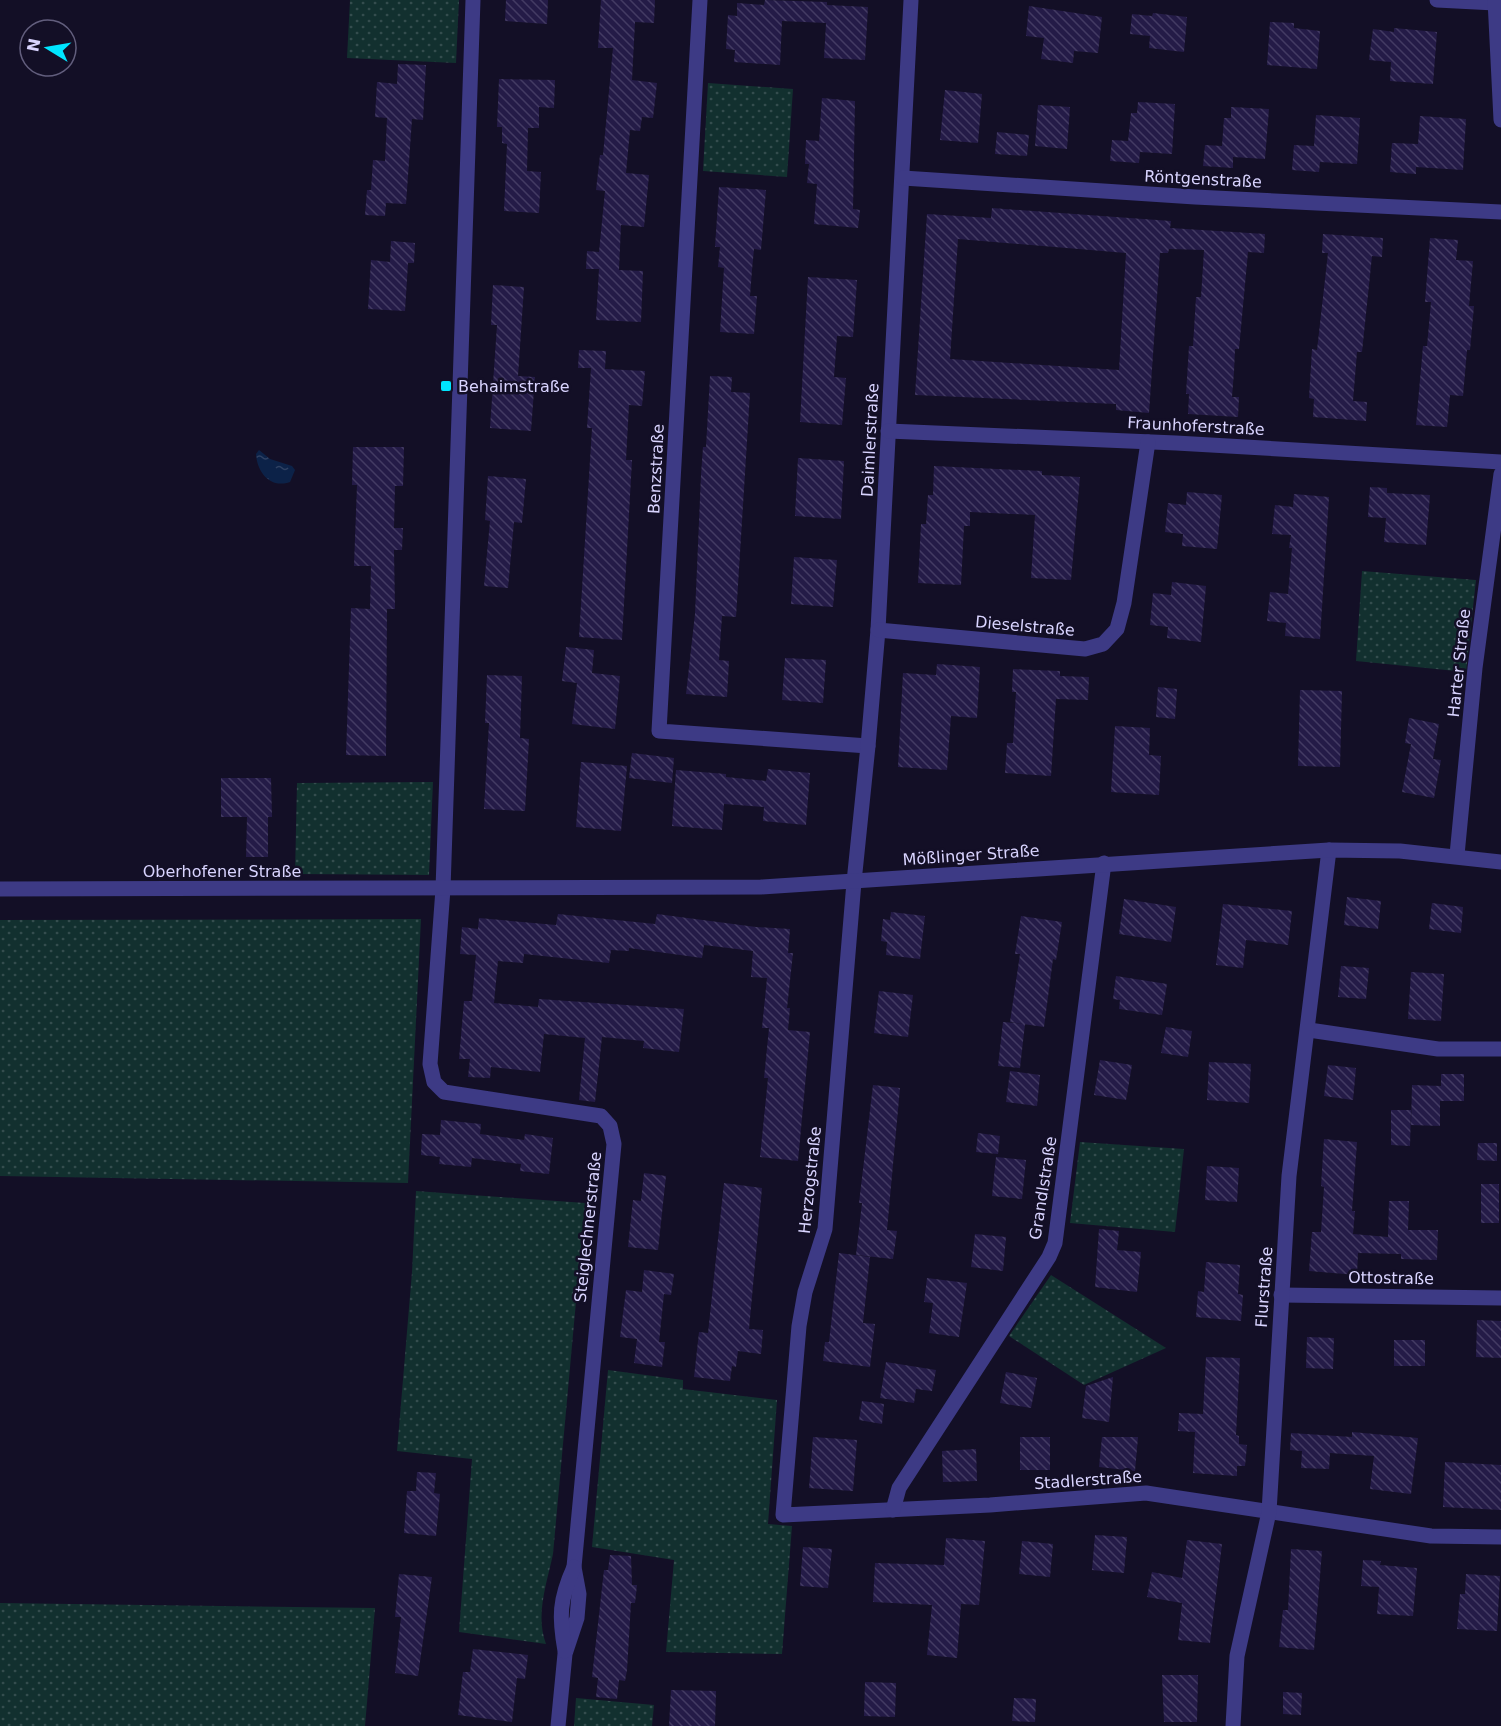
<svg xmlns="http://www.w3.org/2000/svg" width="1501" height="1726" viewBox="0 0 1501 1726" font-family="'DejaVu Sans',sans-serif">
	<defs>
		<pattern id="grass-dots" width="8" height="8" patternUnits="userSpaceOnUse" patternTransform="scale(1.5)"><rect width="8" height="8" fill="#12302f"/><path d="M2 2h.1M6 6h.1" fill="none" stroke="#344d4e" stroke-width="1.8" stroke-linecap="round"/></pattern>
		<pattern id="water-ripples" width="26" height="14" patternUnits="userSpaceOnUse" patternTransform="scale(1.5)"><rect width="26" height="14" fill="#0c2248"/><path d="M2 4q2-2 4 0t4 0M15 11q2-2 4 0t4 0" fill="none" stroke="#2f4163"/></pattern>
		<pattern id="building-back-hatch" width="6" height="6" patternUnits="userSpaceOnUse" patternTransform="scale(1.5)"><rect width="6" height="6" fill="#241b47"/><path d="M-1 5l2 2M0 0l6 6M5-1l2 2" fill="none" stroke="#433b63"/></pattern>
	</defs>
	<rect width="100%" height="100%" fill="#130f26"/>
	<g fill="url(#grass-dots)">
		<polygon points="350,0 459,0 456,63 347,58"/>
		<polygon points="708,83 793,89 787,177 703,171"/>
		<polygon points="1362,571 1476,580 1466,672 1356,661"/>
		<polygon points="433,782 429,875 295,874 297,783"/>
		<polygon points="421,919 408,1183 0,1176 0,920"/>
		<polygon points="1080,1142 1184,1149 1175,1232 1070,1223"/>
		<path d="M416 1191 585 1203 553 1554C547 1583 535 1615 546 1644L459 1632 472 1459 397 1451 412 1272Z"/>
		<polygon points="1051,1275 1166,1348 1084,1385 1009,1336"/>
		<polygon points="608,1370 683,1380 683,1389 777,1400 768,1524 792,1526 782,1654 666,1652 674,1560 592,1547"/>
		<polygon points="0,1603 375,1608 365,1726 0,1726"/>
		<polygon points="576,1698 654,1705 652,1726 574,1726"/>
	</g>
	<path fill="url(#water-ripples)" d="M259 450 270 459 292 466 295 470 290 482C270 489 257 472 256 454Z"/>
	<g fill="url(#building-back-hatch)" fill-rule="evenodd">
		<polygon points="506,0 548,0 547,24 505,21"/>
		<polygon points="601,0 655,0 654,23 635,22 632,80 657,83 653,118 642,117 640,131 630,130 626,173 649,175 644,227 621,225 619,270 643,271 641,322 596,320 599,269 586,269 587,251 599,252 605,191 596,190 600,155 603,155 613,48 598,48"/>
		<polygon points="765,0 827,2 827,5 868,7 865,60 824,58 826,23 782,21 780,65 734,62 735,50 726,49 728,15 737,16 737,3 764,5"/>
		<polygon points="1029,6 1102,17 1098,53 1074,51 1073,63 1041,59 1044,38 1026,36"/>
		<polygon points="1153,13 1187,17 1184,52 1149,48 1150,36 1130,34 1132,14 1152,16"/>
		<polygon points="1270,22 1294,23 1294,28 1320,31 1317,69 1267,65"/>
		<polygon points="1394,28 1437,32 1433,84 1390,81 1391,62 1369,60 1373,29 1394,32"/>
		<polygon points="398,64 426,65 423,120 412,119 406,204 386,203 385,216 365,215 367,190 371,190 373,160 385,161 387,118 375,117 377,82 397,84"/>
		<polygon points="499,79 555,80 554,108 539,107 539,128 528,128 527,171 541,172 539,213 504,211 507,144 502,143 502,127 497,127"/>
		<polygon points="945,90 982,94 978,143 940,140"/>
		<polygon points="822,98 855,101 853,209 860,210 858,228 814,224 817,184 807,183 809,164 805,164 806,140 819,141"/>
		<polygon points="1138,102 1175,104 1172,154 1140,152 1139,163 1110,161 1112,140 1128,141 1131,113 1137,113"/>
		<polygon points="1038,105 1070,107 1067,149 1035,146"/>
		<polygon points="1231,107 1269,109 1265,159 1233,157 1233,168 1203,166 1205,145 1222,146 1224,118 1231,118"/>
		<polygon points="1316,115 1360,118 1357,164 1320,162 1319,172 1292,170 1294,145 1314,146"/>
		<polygon points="1420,116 1466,119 1463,170 1416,167 1416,174 1390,172 1392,143 1418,144"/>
		<polygon points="997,132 1029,135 1027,156 995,154"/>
		<polygon points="719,187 766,190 761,250 754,249 752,270 750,296 757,296 754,334 720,332 724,268 718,267 720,247 715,247"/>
		<path d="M992 208 1171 221 1170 228 1265 234 1264 253 1248 252 1239 349H1235L1234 372 1232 397H1239L1238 417 1188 414 1189 394H1186L1189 346H1193L1196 297H1201L1204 250 1169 249 1168 253H1160L1149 413 1116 410V404L915 395 927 214 991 218ZM958 239 1126 253 1119 370 950 359Z"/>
		<polygon points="1323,234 1383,238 1382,257 1372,256 1362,352 1357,352 1353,401 1367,402 1366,421 1313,417 1314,399 1309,398 1312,349 1317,350 1328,253 1322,253"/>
		<polygon points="1430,238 1458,240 1456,260 1473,261 1469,306 1474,306 1470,350 1467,350 1463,396 1450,395 1447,427 1416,425 1423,346 1427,346 1431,302 1425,302"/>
		<polygon points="391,241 415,243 414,263 408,263 405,311 368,309 371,260 390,262"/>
		<polygon points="808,277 857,280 853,337 837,336 834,377 846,378 842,425 800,422"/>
		<polygon points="493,285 524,287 518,376 535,377 531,431 490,428 497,325 491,325"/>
		<polygon points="579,350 606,351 605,369 645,371 642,406 629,405 626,460 632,460 622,640 579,637 592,428 587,428 591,368 578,368"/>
		<polygon points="710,376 732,377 731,392 750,393 736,617 722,616 719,660 729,661 727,697 686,694 695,614 701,475 703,447 706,447"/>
		<polygon points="353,447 404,447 403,486 395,486 394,528 403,528 402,550 394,550 395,609 387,609 386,756 346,755 351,608 370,609 371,566 354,566 357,485 352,485"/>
		<polygon points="798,458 844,461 841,519 795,516"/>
		<polygon points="934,466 1042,471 1042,475 1080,477 1071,580 1031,578 1035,515 970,512 970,526 964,526 961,585 918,583 921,524 926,524 928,495 933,495"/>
		<polygon points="488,476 526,479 522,523 514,522 508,588 484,586 490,521 485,520"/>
		<polygon points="1370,487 1387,488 1387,493 1430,495 1426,545 1384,542 1386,518 1368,517"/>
		<polygon points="1187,492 1222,495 1217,549 1182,546 1183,534 1165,532 1168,503 1186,505"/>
		<polygon points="1294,494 1329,497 1320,639 1285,636 1286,623 1267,621 1270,592 1288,594 1292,548 1289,548 1291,535 1272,534 1275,505 1293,507"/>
		<polygon points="794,557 837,560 833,607 791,604"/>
		<polygon points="1172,582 1206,586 1201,642 1167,638 1168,627 1150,625 1153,593 1171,595"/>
		<polygon points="566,647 594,650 592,673 620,676 615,729 572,724 577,683 562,681"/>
		<polygon points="785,658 826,660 823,703 782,700"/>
		<polygon points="937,664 980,667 977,718 951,716 947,770 898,767 903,673 936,675"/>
		<polygon points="1013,669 1060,671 1060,676 1089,677 1088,700 1056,699 1051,776 1005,773 1007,743 1013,743 1016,692 1012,692"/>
		<polygon points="487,675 522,676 520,738 529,739 525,811 484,809 489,723 485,723"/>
		<polygon points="1158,687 1177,689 1175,719 1156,717"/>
		<polygon points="1300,690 1342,691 1340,767 1298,766"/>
		<polygon points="1409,718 1439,724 1433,759 1441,760 1434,798 1402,792 1411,744 1405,743"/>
		<polygon points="1115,726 1150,728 1149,755 1161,756 1159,795 1111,792"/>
		<polygon points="632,753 674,758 672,783 629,778"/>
		<polygon points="581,762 627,766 621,831 576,827"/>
		<polygon points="768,769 810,773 806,825 763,821 764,807 724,804 722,830 672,826 676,770 726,774 726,777 766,781"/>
		<polygon points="221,778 271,778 272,817 268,817 268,857 246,857 247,817 221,817"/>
		<polygon points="1347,897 1381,901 1378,929 1344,925"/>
		<polygon points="1124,899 1176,907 1171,942 1119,934"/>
		<polygon points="1432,903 1463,907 1461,933 1429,929"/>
		<polygon points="1223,904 1292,911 1288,945 1246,940 1243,968 1216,965"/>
		<polygon points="891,912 925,916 920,959 886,955 887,942 881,941 883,919 890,920"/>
		<polygon points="558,914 655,924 657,914 756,927 790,929 788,953 793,953 787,1008 790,1008 788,1030 810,1032 798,1161 760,1157 768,1078 764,1078 769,1028 762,1028 767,978 751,977 753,951 704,945 702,958 629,948 629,951 611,950 609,963 524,954 523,963 498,961 494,1003 538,1007 539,999 684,1009 679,1052 643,1048 644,1041 602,1037 595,1102 579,1100 585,1038 544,1034 540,1072 491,1067 490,1078 468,1077 470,1059 459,1059 464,1001 472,1001 476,955 460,954 462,927 478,929 479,918 556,925"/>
		<polygon points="1021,916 1062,922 1056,960 1053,959 1044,1027 1010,1022 1020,954 1015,954"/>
		<polygon points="1341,966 1369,968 1366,999 1338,997"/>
		<polygon points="1411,972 1444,974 1441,1021 1408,1019"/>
		<polygon points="1116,976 1167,984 1162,1015 1119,1009 1120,1000 1113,999"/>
		<polygon points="879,991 913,995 908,1037 874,1033"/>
		<polygon points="1003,1022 1025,1024 1020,1068 998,1066"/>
		<polygon points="1166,1027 1192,1031 1188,1057 1161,1053"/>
		<polygon points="1100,1060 1132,1065 1126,1100 1094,1095"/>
		<polygon points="1209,1062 1251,1064 1249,1103 1207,1100"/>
		<polygon points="1328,1065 1356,1068 1353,1100 1324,1096"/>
		<polygon points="1010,1071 1040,1075 1037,1106 1006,1102"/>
		<polygon points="1441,1074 1464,1074 1464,1101 1440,1101 1440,1126 1411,1125 1412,1085 1441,1086"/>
		<polygon points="873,1085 900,1088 887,1230 897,1231 893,1259 856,1255 862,1203 859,1203"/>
		<polygon points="1391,1110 1411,1110 1410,1146 1391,1145"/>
		<polygon points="441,1120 481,1124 480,1134 524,1140 525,1134 553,1138 549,1174 520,1171 521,1164 472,1158 471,1167 439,1164 440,1157 421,1155 422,1134 440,1135"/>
		<polygon points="978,1133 1000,1136 998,1154 976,1152"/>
		<polygon points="1324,1139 1357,1142 1352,1211 1355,1211 1353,1234 1388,1237 1389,1201 1409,1201 1408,1230 1438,1230 1437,1260 1401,1259 1401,1254 1358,1253 1357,1275 1309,1271 1312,1232 1321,1232 1324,1187 1321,1186"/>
		<polygon points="1478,1143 1497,1143 1497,1161 1477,1160"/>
		<polygon points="996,1157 1026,1160 1022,1199 992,1196"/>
		<polygon points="1207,1166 1239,1168 1237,1202 1205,1200"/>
		<polygon points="644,1173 666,1176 658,1250 628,1247 633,1200 641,1201"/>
		<polygon points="724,1183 762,1188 749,1329 763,1330 761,1354 738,1351 736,1367 732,1366 730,1381 694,1377 699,1332 708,1333"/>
		<rect x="1481" y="1184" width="18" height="39"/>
		<polygon points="1099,1229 1119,1231 1117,1250 1141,1252 1137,1292 1095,1287"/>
		<polygon points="975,1234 1006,1237 1003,1271 971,1267"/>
		<polygon points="839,1253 870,1257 863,1323 875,1324 870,1367 823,1361 825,1342 829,1342"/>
		<polygon points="1206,1262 1240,1265 1238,1294 1243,1295 1241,1321 1196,1317 1198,1291 1204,1292"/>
		<polygon points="644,1270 674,1274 671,1295 664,1294 659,1342 665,1342 662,1367 634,1363 637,1339 620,1337 626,1290 642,1292"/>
		<polygon points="927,1278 967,1283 959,1337 929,1333 933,1303 924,1302"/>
		<polygon points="1477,1320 1501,1321 1501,1358 1476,1357"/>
		<polygon points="1307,1337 1334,1338 1333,1369 1306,1368"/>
		<rect x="1394" y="1340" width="31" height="26"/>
		<polygon points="1206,1357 1240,1358 1236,1435 1239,1436 1239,1444 1247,1445 1245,1466 1237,1466 1237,1476 1193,1473 1195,1432 1178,1431 1179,1413 1203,1414"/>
		<polygon points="886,1362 936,1370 932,1391 916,1389 914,1403 880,1398"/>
		<polygon points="1006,1372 1037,1378 1031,1408 1000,1403"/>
		<polygon points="1113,1377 1109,1422 1082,1418 1086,1386"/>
		<polygon points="862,1401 884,1404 882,1424 859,1420"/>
		<polygon points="1352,1432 1418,1438 1411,1494 1370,1489 1374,1456 1330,1453 1329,1469 1301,1468 1302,1451 1290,1450 1291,1433 1352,1437"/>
		<polygon points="813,1437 857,1440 853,1491 809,1488"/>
		<rect x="1020" y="1437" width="30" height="33"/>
		<polygon points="1102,1437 1138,1437 1135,1471 1099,1467"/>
		<polygon points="976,1449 977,1481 943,1482 942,1451"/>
		<polygon points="1445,1462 1501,1465 1501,1510 1443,1507"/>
		<polygon points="417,1472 436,1473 434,1493 440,1494 436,1536 404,1533 407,1491 416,1491"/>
		<polygon points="1095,1535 1127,1537 1124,1573 1092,1570"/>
		<polygon points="946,1538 985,1541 979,1605 961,1604 957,1658 927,1655 932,1605 873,1602 875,1563 944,1565"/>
		<polygon points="1187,1540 1222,1544 1210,1643 1178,1640 1182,1603 1147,1597 1152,1572 1182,1578"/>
		<polygon points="1022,1541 1053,1544 1050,1577 1019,1574"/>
		<polygon points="803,1547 832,1549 828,1588 800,1586"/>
		<polygon points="1291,1549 1322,1551 1314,1650 1279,1647 1283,1610 1288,1610"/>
		<polygon points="610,1555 631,1556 632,1585 637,1585 635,1603 631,1603 627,1670 625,1681 619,1680 617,1699 596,1697 598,1678 592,1677 604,1570 608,1570"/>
		<polygon points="1363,1560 1381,1561 1380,1565 1417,1568 1413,1616 1377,1614 1379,1587 1361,1586"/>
		<polygon points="399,1574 432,1577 418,1676 395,1673 401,1617 395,1617"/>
		<polygon points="1466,1574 1500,1576 1497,1631 1457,1629 1460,1594 1465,1594"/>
		<polygon points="473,1649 528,1655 525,1679 517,1678 512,1722 458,1715 463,1672 470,1672"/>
		<polygon points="1162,1675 1198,1675 1197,1722 1164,1722"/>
		<polygon points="865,1682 896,1683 895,1717 864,1716"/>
		<polygon points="671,1690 716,1691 715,1726 669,1726"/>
		<polygon points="1283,1692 1302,1693 1301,1715 1283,1714"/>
		<polygon points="1014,1698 1036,1699 1035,1722 1012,1721"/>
	</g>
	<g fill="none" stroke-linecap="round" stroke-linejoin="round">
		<g stroke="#3d3a85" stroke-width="15">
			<polyline points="473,0 443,889 430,1064 434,1082 444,1092 601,1116 610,1126 614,1144 574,1567 579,1594 577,1618 565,1654 558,1726"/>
			<polyline points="700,0 659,731 868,746"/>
			<polyline points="911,0 878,630 868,746 854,882 825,1229 805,1292 799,1326 783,1515 990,1505 1146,1493 1431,1536 1501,1537"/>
			<polyline points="1437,0 1495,3"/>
			<polyline points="1495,0 1501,120"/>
			<polyline points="903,178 1195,197 1501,212"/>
			<polyline points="888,431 1176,443 1501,462"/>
			<polyline points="878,630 1085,649 1103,644 1117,629 1124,603 1148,442"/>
			<polyline points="1457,855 1475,668 1501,474"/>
			<polyline points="1309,1030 1438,1049 1501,1049"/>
			<polyline points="1281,1295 1501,1298"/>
			<polyline points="893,1510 899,1488 1049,1257 1055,1243 1104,863"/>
			<path d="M565 1651C559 1617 559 1600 574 1567"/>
			<polyline points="1233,1726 1237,1656 1269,1512 1289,1176 1329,850"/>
		</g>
		<polyline stroke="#3d3a85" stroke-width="15" points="0,889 761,887 1329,850 1400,851 1501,862"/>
	</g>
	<rect fill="#00e5ff" stroke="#130f26" stroke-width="2" x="440" y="380" width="12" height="12" rx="3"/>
	<g text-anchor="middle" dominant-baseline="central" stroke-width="5" stroke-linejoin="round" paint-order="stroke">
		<g font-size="16" fill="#d9d4ff" stroke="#130f26">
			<text transform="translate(1203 179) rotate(3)">Röntgenstraße</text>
			<text transform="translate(1196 426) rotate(3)">Fraunhoferstraße</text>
			<text transform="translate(870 440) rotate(-87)">Daimlerstraße</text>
			<text transform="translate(656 469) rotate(-87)">Benzstraße</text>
			<text transform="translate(1025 626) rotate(5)">Dieselstraße</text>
			<text transform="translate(1459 663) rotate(-84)">Harter Straße</text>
			<text transform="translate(971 855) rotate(-4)">Mößlinger Straße</text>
			<text x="222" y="871">Oberhofener Straße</text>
			<text transform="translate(810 1180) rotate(-84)">Herzogstraße</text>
			<text transform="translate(1043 1188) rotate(-81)">Grandlstraße</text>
			<text transform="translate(588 1227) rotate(-84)">Steiglechnerstraße</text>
			<text transform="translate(1391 1278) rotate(1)">Ottostraße</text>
			<text transform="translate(1264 1287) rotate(-86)">Flurstraße</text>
			<text transform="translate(1088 1480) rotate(-4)">Stadlerstraße</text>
		</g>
		<g font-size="16" fill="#d9d4ff" stroke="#130f26" text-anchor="start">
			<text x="458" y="386">Behaimstraße</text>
		</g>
	</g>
	<g transform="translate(48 48) rotate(281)"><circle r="28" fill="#130f26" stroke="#625e7d" stroke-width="1.5"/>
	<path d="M0-4.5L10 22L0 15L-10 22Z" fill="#00e5ff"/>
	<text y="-9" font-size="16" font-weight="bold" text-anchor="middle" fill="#d9d4ff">N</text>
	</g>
</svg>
